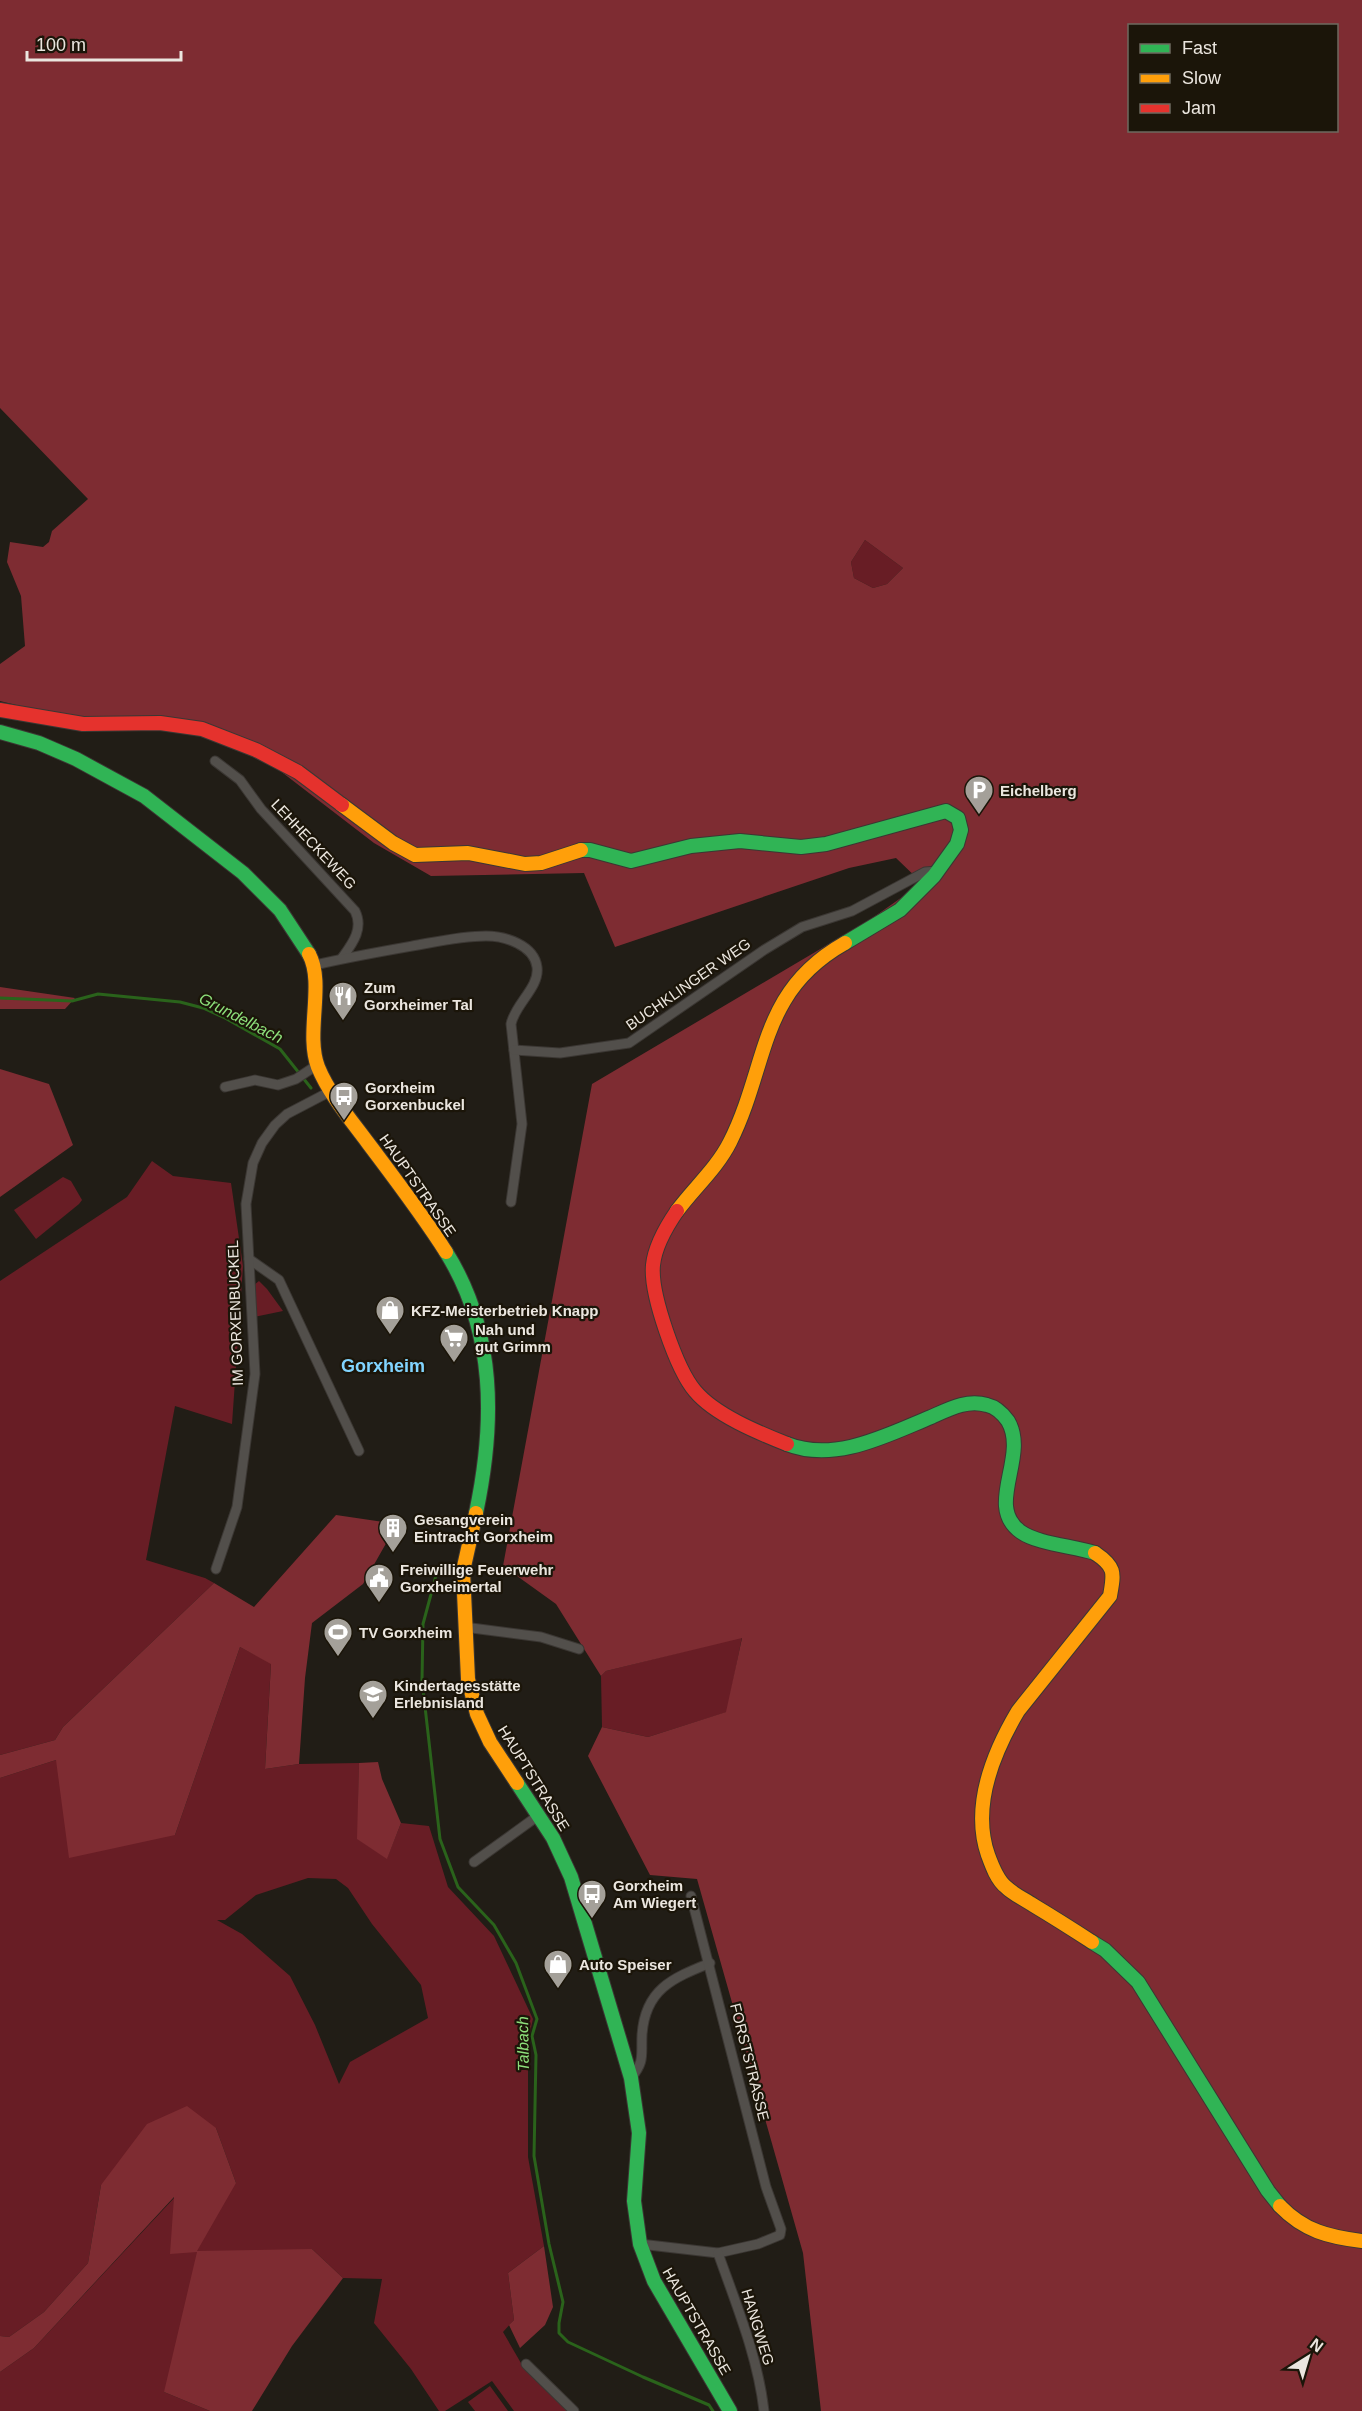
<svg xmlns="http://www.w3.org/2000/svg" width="1362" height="2411" viewBox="0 0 1362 2411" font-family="Arial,sans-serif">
	<rect width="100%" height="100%" fill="#211d16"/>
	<g fill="#681d25" fill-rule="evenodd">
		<polygon points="865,540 903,568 887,584 873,588 854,578 851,562"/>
		<polygon points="152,1161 173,1176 231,1183 243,1266 232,1424 175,1406 146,1560 205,1578 214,1583 63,1727 55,1740 0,1755 0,1281 127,1197"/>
		<polygon points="63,1177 71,1181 82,1200 79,1204 36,1239 14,1210"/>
		<polygon points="259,1281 267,1289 283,1311 254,1317 254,1285"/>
		<polygon points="742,1637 727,1712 648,1737 602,1727 601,1676 606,1671"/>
		<path d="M240 1647 271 1663 265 1769 299 1764 359 1763 358 1839 387 1858 401 1823 429 1826 448 1887 494 1936 533 2019 528 2041V2157L544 2246 508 2273 514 2320 503 2332 525 2370 567 2411H514L492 2381 445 2411H439L411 2369 374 2323 382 2279 343 2278 312 2249 164 2392 210 2411H0V2372L34 2348 175 2197 236 2183 216 2128 101 2185 88 2263 44 2312 9 2337 0 2336V1778L56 1760 175 1835ZM308 1878 336 1879 348 1888 372 1924 421 1985 428 2018 350 2062 339 2084 315 2025 290 1976 242 1934 217 1920H225L256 1895Z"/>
		<polygon points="490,2386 508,2411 475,2411 468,2402"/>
	</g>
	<g fill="#7e2c32" fill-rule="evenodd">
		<path d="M0 0H1362V2411H821L803 2253 697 1879 650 1875 588 1756 602 1727 648 1737 726 1712 742 1638 606 1671 601 1676 556 1604 503 1566 592 1084 871 919 922 883 896 858 849 868 615 947 584 873 431 876 374 843 279 770 231 746 183 731H139L76 720 0 701V664L25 646 21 596 7 562 10 542 43 547 49 542 52 531 88 499 0 408ZM1130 26H1336V130H1130ZM865 540 903 568 887 584 873 588 854 578 851 562Z"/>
		<polygon points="0,987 75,998 65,1009 0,1009"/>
		<polygon points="0,1069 49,1084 73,1145 0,1197"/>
		<polygon points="336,1515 397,1524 363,1584 312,1623 305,1678 299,1764 265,1769 271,1664 240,1647 175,1835 69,1858 56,1760 0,1778 0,1755 55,1740 63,1727 214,1583 254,1607"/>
		<polygon points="378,1762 382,1779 401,1823 387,1859 357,1839 359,1763"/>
		<polygon points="187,2106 216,2128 236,2183 197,2251 312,2249 343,2278 292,2346 252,2411 210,2411 164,2392 197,2252 170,2254 174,2197 34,2348 0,2372 0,2336 9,2337 44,2312 88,2263 101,2185 147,2124"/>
		<polygon points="544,2246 553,2307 545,2325 520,2348 509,2325 514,2320 508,2273"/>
	</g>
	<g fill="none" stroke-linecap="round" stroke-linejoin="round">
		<g stroke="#2a631b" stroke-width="3">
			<polyline points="0,998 72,1001 98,994 180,1002 203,1008 225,1018 280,1049 311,1088"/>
			<polyline points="437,1572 423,1624 422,1680 440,1839 458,1887 494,1925 516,1963 537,2019 532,2036 536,2055 534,2156 549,2244 563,2302 559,2323 559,2333 568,2342 643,2377 709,2405 713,2411"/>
		</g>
		<g stroke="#3b3733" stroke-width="11">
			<g id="street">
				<path d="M215 761 240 780 261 809 355 911C364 929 352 944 342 958"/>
				<path d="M315 965C349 957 384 951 418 945 440 941 463 936 486 936 505 936 534 945 537 967 540 987 515 1004 511 1024L522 1124 511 1202"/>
				<polyline points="514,1050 560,1053 629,1043 764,950 802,927 852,911 925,872 937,871"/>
				<polyline points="225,1087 255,1080 278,1085 296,1079 317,1065"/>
				<polyline points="249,1259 279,1280 359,1451"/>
				<polyline points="216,1569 237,1507 255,1374 246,1204 253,1163 262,1143 275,1125 287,1114 331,1091"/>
				<polyline points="464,1627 541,1637 579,1649"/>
				<polyline points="474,1862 539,1815"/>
				<path d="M631 2078C645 2061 641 2056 642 2035 645 1989 673 1978 710 1963"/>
				<polyline points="640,2244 718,2253 758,2244 780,2235 781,2229 766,2187 691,1896"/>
				<path d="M718 2253C736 2304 758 2357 764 2411"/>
				<polyline points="526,2364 574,2411"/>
			</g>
		</g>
		<g stroke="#3b3733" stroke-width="16">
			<g id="fast">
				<polyline points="0,732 39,743 76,759 144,796 243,873 280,910 309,954"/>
				<polyline points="581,850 590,850 631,861 691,846 740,841 801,847 826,844 946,811 958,818 961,830 957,844 934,876 900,910 845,943"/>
				<path d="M446 1252C496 1332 495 1423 476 1513"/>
				<path d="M787 1444C835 1463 887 1435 931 1417 949 1409 967 1399 987 1405 996 1407 1003 1414 1008 1421 1029 1457 984 1506 1021 1532 1038 1544 1074 1546 1095 1553"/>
				<polyline points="517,1783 553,1838 571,1877 631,2078 639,2133 634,2201 640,2244 654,2281 730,2411"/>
				<polyline points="1092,1942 1105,1950 1138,1982 1268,2191 1280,2206"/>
			</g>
		</g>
		<g stroke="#3b3733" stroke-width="16">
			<g id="slow">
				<polyline points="342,805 393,843 415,855 468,853 525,864 541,863 581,850"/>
				<path d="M309 954C325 984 305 1033 318 1067 329 1094 351 1120 368 1143 395 1179 422 1214 446 1252"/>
				<path d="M677 1211C694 1188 717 1168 730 1142 769 1064 758 992 845 943"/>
				<polyline points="476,1513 463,1571 468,1679 477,1714 490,1742 517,1783"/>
				<path d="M1092 1942C1072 1929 1053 1917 1033 1905 1024 1899 1013 1894 1006 1887 997 1880 992 1866 988 1855 971 1806 993 1753 1018 1711L1110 1596C1114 1573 1116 1567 1095 1553"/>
				<path d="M1280 2206C1304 2231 1329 2237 1362 2241"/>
			</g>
		</g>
		<g stroke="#3b3733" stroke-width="16">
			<g id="jam">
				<polyline points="0,710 83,724 160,723 202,729 256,750 298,772 342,805"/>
				<path d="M677 1211C666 1227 655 1246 653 1265 650 1294 677 1370 695 1391 715 1415 759 1433 787 1444"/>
			</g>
		</g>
		<use href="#street" stroke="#524f4b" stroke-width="9"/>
		<use href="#fast" stroke="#30b455" stroke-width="14"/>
		<use href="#slow" stroke="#ff9f0a" stroke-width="14"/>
		<use href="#jam" stroke="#e5322d" stroke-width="14"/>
	</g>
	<defs>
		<g id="parking-pin" transform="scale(1.5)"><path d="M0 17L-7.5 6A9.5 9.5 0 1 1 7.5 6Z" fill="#a4a099" stroke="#1b1509"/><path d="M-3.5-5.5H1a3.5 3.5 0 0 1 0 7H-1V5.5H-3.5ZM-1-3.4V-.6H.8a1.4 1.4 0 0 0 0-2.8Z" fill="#fff"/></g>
		<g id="restaurant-pin" transform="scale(1.5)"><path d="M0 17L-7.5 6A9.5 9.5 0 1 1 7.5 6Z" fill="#a4a099" stroke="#1b1509"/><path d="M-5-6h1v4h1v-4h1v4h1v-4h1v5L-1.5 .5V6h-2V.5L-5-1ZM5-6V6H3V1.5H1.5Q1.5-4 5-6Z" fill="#fff"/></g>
		<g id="bus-pin" transform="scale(1.5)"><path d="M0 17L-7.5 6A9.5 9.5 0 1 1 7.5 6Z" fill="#a4a099" stroke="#1b1509"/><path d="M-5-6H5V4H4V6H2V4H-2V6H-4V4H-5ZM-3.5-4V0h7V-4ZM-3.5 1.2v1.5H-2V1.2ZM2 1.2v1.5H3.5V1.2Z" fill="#fff"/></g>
		<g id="shop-pin" transform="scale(1.5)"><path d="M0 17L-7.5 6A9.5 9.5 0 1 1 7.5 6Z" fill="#a4a099" stroke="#1b1509"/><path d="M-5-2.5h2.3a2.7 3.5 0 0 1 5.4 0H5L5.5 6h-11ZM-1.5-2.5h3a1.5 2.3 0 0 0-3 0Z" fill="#fff"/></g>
		<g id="supermarket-pin" transform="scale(1.5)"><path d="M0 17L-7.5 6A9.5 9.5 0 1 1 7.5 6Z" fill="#a4a099" stroke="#1b1509"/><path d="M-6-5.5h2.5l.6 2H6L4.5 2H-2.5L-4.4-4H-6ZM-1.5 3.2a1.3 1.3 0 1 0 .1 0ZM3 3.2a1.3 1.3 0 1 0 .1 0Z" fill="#fff"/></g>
		<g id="building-pin" transform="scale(1.5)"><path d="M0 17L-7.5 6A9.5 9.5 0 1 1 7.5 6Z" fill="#a4a099" stroke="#1b1509"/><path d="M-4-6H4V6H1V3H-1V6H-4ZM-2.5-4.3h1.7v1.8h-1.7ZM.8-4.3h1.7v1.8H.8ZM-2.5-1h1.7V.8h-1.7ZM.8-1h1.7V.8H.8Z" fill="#fff"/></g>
		<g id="civic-pin" transform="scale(1.5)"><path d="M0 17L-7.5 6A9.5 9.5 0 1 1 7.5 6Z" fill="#a4a099" stroke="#1b1509"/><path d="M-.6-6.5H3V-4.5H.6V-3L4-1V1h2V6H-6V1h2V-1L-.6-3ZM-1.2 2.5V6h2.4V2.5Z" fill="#fff"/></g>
		<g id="stadium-pin" transform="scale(1.5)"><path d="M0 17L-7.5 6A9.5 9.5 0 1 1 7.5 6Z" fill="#a4a099" stroke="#1b1509"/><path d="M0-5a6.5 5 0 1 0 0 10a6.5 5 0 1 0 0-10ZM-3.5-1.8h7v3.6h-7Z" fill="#fff"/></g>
		<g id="school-pin" transform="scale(1.5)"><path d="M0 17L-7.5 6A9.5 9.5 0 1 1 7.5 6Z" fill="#a4a099" stroke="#1b1509"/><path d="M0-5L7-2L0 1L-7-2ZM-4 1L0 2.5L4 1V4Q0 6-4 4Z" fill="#fff"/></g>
	</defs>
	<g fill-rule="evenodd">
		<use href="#parking-pin" x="979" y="790"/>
		<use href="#restaurant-pin" x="343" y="996"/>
		<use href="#bus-pin" x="344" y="1096"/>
		<use href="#shop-pin" x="390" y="1310"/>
		<use href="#supermarket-pin" x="454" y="1338"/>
		<use href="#building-pin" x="393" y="1528"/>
		<use href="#civic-pin" x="379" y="1578"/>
		<use href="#stadium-pin" x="338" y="1632"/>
		<use href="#school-pin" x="373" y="1694"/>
		<use href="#bus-pin" x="592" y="1894"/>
		<use href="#shop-pin" x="558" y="1964"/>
	</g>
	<g text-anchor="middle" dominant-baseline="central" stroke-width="4.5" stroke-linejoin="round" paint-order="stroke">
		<g font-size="15" font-weight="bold" fill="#ebe6df" stroke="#1b1509" text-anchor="start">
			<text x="1000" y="790">Eichelberg</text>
			<text x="364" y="987">Zum<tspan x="364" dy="17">Gorxheimer Tal</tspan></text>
			<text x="365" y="1087">Gorxheim<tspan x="365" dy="17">Gorxenbuckel</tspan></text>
			<text x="411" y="1310">KFZ-Meisterbetrieb Knapp</text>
			<text x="475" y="1329">Nah und<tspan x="475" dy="17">gut Grimm</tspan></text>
			<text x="414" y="1519">Gesangverein<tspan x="414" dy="17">Eintracht Gorxheim</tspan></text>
			<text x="400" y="1569">Freiwillige Feuerwehr<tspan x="400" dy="17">Gorxheimertal</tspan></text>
			<text x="359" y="1632">TV Gorxheim</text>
			<text x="394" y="1685">Kindertagesstätte<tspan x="394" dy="17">Erlebnisland</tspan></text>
			<text x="613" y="1885">Gorxheim<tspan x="613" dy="17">Am Wiegert</tspan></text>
			<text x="579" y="1964">Auto Speiser</text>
		</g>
		<g font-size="15" fill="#ebe6df" stroke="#1b1509">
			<text transform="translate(314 844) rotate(47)">LEHHECKEWEG</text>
			<text transform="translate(688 984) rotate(-35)">BUCHKLINGER WEG</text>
			<text transform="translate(418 1185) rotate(55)">HAUPTSTRASSE</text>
			<text transform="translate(235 1313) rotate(-92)">IM GORXENBUCKEL</text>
			<text transform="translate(534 1778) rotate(58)">HAUPTSTRASSE</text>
			<text transform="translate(750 2062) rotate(76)">FORSTSTRASSE</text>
			<text transform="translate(697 2321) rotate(60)">HAUPTSTRASSE</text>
			<text transform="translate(758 2327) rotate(73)">HANGWEG</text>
		</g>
		<g font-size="16" font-style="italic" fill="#8de07b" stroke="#1b1509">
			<text transform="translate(241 1018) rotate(27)">Grundelbach</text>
			<text transform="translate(523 2044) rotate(-91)">Talbach</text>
		</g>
		<g font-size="18" font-weight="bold" fill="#81d4fe" stroke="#1b1509">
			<text x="383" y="1366">Gorxheim</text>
		</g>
	</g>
	<rect x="1128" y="24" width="210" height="108" fill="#1b1509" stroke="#6e695f" stroke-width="1.5"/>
	<rect x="1140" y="44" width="30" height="9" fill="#30b455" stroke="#6e695f" stroke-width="1.5"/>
	<text x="1182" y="54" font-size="18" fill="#ebe6df">Fast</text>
	<rect x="1140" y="74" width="30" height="9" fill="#ff9f0a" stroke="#6e695f" stroke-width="1.5"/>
	<text x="1182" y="84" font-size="18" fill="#ebe6df">Slow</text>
	<rect x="1140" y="104" width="30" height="9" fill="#e5322d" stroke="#6e695f" stroke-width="1.5"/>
	<text x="1182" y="114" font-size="18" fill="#ebe6df">Jam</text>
	<g transform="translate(1308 2357) rotate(37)" stroke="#1b1509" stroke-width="4.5" paint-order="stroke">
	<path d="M0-4.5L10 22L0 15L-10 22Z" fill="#ebe6df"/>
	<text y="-9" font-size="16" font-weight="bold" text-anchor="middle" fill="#ebe6df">N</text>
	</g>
	<path d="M27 51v9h154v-9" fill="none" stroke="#ebe6df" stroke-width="3"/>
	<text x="36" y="51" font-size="18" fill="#ebe6df" stroke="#1b1509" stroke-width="4.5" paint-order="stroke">100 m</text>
</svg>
